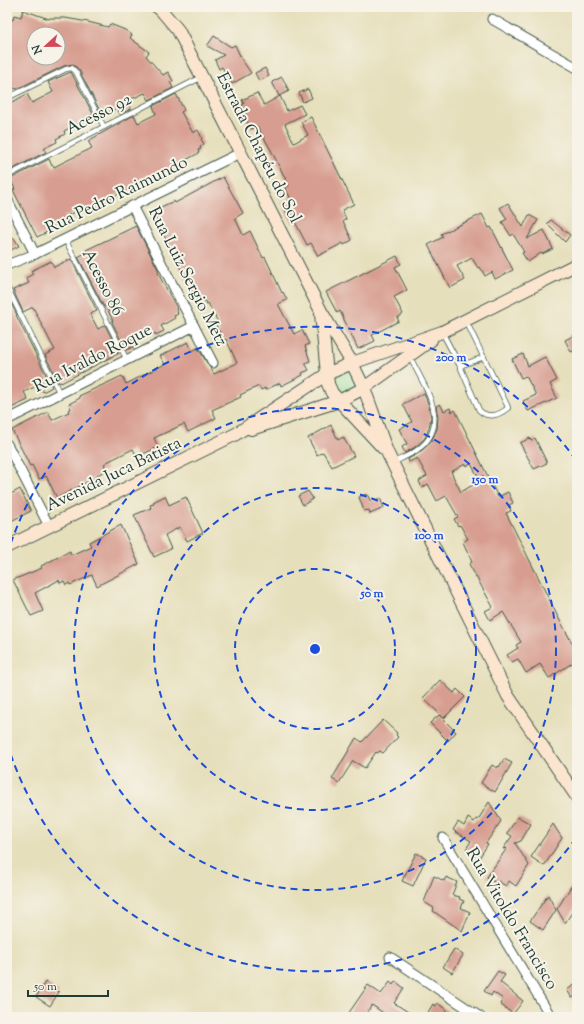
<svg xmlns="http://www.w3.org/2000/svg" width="584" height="1024" viewBox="0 0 584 1024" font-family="'Sorts Mill Goudy',serif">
	<rect width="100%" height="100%" fill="#f7f3e8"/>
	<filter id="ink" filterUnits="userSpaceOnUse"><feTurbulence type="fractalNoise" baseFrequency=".025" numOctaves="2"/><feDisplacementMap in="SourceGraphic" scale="8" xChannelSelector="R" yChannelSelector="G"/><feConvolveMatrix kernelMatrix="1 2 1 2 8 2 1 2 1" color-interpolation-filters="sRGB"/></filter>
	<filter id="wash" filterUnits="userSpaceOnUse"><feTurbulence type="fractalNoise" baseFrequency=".012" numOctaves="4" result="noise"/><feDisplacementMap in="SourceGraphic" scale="16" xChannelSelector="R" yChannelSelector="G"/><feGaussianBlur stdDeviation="0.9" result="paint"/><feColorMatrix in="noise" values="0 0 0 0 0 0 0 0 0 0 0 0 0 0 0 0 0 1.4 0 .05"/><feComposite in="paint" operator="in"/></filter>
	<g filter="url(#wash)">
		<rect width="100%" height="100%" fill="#e6dfbb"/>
		<polygon fill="#97db94" stroke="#5b8c64" points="346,370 350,371 356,384 355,388 345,393 337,391 333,381 334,377"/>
		<g id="blocks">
			<g fill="#d79d90" fill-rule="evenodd">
				<path d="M23 10 49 19 50 18H65L88 22 108 27 110 24 125 30 132 35 130 38 149 52 146 56 163 75 168 72 173 81 170 82 173 88 149 100 145 93 129 100 131 109 120 114 117 108 107 113 105 108 100 111 79 70 73 64 64 66 17 89 7 86V18L13 20 14 15 21 17ZM34 34H58V58H34Z"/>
				<polygon points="214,36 231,47 235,45 242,60 251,73 232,84 222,67 219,69 215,60 224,55 207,46"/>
				<polygon points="265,68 269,76 259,81 255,73"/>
				<polygon points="71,72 93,114 89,116 90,118 64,131 65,134 56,139 57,142 46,147 46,148 44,149 46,152 7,172 7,105 27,94 32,103 53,92 48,82"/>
				<polygon points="282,77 289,91 279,96 272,82"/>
				<polygon points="308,89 312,98 303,102 299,93"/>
				<polygon points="257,93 264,105 280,96 287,111 300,105 305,114 285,124 294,143 308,135 301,122 311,117 354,204 342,210 346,219 343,221 352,240 344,245 343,243 318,256 311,243 307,245 295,222 292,224 282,203 291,199 285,188 289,186 271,150 257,126 251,129 244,115 246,113 242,105 244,104 242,100"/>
				<polygon points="176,94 184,110 181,112 193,133 198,130 202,138 201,139 204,144 200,147 201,149 198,150 199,153 159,174 160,176 138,187 138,185 131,189 130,188 106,200 107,202 88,212 85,207 64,217 66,223 37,237 13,190 15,189 10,179 49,159 52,166 53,165 54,167 92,148 88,141 134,115 138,123 156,114 153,106"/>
				<polygon points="223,177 243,213 235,218 243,235 250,231 263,258 265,257 282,293 283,292 287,300 278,304 294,334 302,330 309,344 305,346 310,361 305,363 309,370 302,373 303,375 281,386 280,383 265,390 265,388 261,390 259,386 240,395 241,397 212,410 216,418 188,432 184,424 154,438 158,447 137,457 133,449 109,461 104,464 107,470 97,475 98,476 57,498 46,476 39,479 32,465 30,466 12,430 48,412 52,420 69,412 68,410 71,409 69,404 80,398 79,396 122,376 126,384 134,380 165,364 160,356 188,342 192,351 198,348 214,374 237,363 226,339 218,343 215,336 220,333 216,326 219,324 208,303 206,304 203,297 196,300 152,211 174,201 175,203"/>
				<polygon points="508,203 523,227 529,215 538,220 527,239 544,230 553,249 542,254 541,253 528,262 522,253 524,252 513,234 511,236 502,222 507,219 500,208"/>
				<polygon points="482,214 489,228 491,227 513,270 495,279 492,272 485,276 480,267 478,268 472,258 457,266 465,280 450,288 428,245 443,237 441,234"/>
				<polygon points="551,220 570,235 565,242 547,224"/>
				<polygon points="136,226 159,271 158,272 161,279 177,308 176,308 178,314 174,316 175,318 161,326 164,331 156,335 155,333 149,335 146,331 131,339 135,346 126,350 112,322 113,321 106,306 104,307 78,257 87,252 86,250"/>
				<polygon points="14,238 19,246 7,252 7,242"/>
				<polygon points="397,256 401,264 395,267 407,290 394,297 403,314 397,318 399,321 372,335 375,341 358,349 340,311 337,313 326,292"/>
				<polygon points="71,259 97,311 90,314 98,329 105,325 119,353 61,383 61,382 59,383 45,355 55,350 51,343 33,307 23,312 13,290 29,283 26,278 33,274 31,271 51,261 54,267"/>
				<polygon points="7,295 17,315 16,315 52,387 43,392 39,385 24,392 28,400 7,410"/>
				<polygon points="577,334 577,349 571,352 565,340"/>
				<polygon points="523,354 528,366 545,357 557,380 550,384 557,398 528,411 523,401 536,395 526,376 521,378 512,359"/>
				<polygon points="424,393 429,406 431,417 429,428 425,438 415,447 405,453 402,447 407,444 399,429 412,422 403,404"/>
				<path d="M440 404 444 411 450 408 452 412 455 410 498 497 508 492 513 503 509 505 511 511 506 513 558 617 577 652V660L549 678 540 664 526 673 518 659 512 662 507 655 518 648 516 645 521 642 503 612 490 620 485 611 493 607 469 564 472 562 463 542 468 539 460 525 458 526 454 519 458 517 446 496 437 501 428 484 422 488 419 481 427 476 417 458 409 462 408 459 419 453 431 442 437 429 438 417 436 406ZM465 464 466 466 471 464 479 478 477 480 478 482 461 492 451 472Z"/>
				<polygon points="331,425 338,440 343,437 354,456 332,467 323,452 317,455 308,438"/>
				<polygon points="530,438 531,441 535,438 547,463 534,469 520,443"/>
				<polygon points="20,489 31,511 7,523 7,496"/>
				<polygon points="308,491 313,499 303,505 298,496"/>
				<polygon points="367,494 371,502 380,498 384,508 370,514 369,510 364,511 359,497"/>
				<polygon points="165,496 169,505 186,497 203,533 187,541 180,527 165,535 171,549 154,557 134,515 151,508 150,505 154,504 153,502"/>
				<polygon points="121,525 139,564 97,586 92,575 70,585 69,583 66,585 64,581 60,583 59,580 35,593 43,611 31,616 13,580 42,568 41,566 70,551 71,555 91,546 89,542"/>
				<polygon points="440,680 454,693 457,689 465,697 444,718 423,698"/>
				<polygon points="439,715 456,732 448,741 430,723"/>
				<polygon points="383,720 397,733 396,735 398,737 383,753 380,751 377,753 376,752 365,768 353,761 339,783 332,779 356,738 362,742"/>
				<polygon points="504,759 512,763 495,792 481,783 492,765 497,768 498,766 499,767"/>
				<polygon points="489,802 501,821 486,843 488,844 479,858 466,849 471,841 453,830 458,822 464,826 468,818 474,822 476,819 478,820"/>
				<polygon points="518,817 531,824 521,841 515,843 529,865 516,886 509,881 506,886 498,881 496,883 487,877 507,848 503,849 512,836 507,833"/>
				<polygon points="553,824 562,838 544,866 531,857"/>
				<polygon points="416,853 426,858 413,886 402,881"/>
				<polygon points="434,876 444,881 446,877 457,882 452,895 460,897 459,899 464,901 461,908 470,912 462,931 433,911 434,908 424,902"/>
				<polygon points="577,877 577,905 565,923 557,909"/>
				<polygon points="548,895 556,910 543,930 530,921"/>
				<polygon points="454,949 463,955 452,973 443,967"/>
				<polygon points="498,971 505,975 500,982 523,1001 513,1014 500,1004 503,999 493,992 491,996 484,991"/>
				<polygon points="395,981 404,988 394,1003 416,1017 389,1017 372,1005 364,1017 346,1017 368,985 381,994 390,982 393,985"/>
				<polygon points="45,982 59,992 50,1006 36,997"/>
				<polygon points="577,983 577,995 572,998 567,990"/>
				<polygon points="437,1003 447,1010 443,1017 425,1017 433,1004 436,1006"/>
			</g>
		</g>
	</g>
	<g filter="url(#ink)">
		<use href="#blocks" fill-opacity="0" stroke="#3d5548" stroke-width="1"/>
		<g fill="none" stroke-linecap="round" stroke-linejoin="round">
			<g stroke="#3d5548" stroke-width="6">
				<g id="lane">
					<polyline points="7,98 66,69 72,68 76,72 104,127"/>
					<polyline points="7,176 202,77"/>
					<polyline points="65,239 127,360"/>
					<polyline points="7,287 60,394"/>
					<path d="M442 332 460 366 479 410C488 419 498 416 508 408L507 405 466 321"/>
					<polyline points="460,366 484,357"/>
					<path d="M392 463C400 459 410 455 417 450 453 425 424 386 410 357"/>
				</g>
			</g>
			<g stroke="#3d5548" stroke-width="11">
				<g id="street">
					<polyline points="492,19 577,68"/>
					<polyline points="7,199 35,254"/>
					<polyline points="132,206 213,363"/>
					<polyline points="7,265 35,254 240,153"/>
					<polyline points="7,420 194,326"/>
					<polyline points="7,444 49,526"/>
					<polyline points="443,838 551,1017"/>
					<polyline points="390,957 480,1017"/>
				</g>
			</g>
			<g stroke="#3d5548" stroke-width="14">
				<g id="secondary">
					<polyline points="157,7 161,10 178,30 321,311 352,363 364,388 387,452 508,696 577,797"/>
					<polyline points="321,314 328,384 332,393 383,448"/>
					<polyline points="251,429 339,401 364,388 431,340"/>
					<polyline points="7,547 236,434 327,374 352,363 442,332 577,264"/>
				</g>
			</g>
			<use href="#lane" stroke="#fff" stroke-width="4.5"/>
			<use href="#street" stroke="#fff" stroke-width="9"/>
			<use href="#secondary" stroke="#fbe5cf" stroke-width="12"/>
		</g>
	</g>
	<g fill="none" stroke="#1d4ed8" stroke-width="2" stroke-dasharray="7 5">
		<circle cx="315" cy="649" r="80"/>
		<circle cx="315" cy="649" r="161"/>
		<circle cx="315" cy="649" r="241"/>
		<path d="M576 838A322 322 0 0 1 7 743M7 555A322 322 0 0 1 576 460"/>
	</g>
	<g text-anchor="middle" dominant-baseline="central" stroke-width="4" stroke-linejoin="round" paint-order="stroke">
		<g font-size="17" fill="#1f3d34" stroke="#f7f3e8">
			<text transform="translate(99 115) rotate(-27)">Acesso 92</text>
			<text transform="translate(258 148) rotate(63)">Estrada Chapéu do Sol</text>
			<text transform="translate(117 196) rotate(-26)">Rua Pedro Raimundo</text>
			<text transform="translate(187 277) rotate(63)">Rua Luiz Sergio Metz</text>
			<text transform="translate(102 283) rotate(63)">Acesso 86</text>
			<text transform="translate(93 359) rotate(-27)">Rua Ivaldo Roque</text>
			<text transform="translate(114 475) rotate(-26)">Avenida Juca Batista</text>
			<text transform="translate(511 919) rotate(59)">Rua Vitoldo Francisco</text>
		</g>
	</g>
	<circle cx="315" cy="649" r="6" fill="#1d4ed8" stroke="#f7f3e8" stroke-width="2"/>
	<g font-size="12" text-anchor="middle" font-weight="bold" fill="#1d4ed8" stroke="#f7f3e8" stroke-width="4" stroke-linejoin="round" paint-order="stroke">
		<text x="451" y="361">200 m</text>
		<text x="485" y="483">150 m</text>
		<text x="429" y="539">100 m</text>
		<text x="372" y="597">50 m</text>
	</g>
	<rect width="584" height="1024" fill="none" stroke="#f7f3e8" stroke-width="24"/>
	<g transform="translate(46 46) rotate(248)"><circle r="19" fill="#f7f3e8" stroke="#a1aaa0"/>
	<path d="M0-3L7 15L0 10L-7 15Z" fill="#d1495b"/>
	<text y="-6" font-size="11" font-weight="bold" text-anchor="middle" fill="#1f3d34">N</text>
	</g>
	<path d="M28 990v6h80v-6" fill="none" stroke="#1f3d34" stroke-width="2"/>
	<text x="34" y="990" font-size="12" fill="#1f3d34" stroke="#f7f3e8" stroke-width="3" paint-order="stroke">50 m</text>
</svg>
